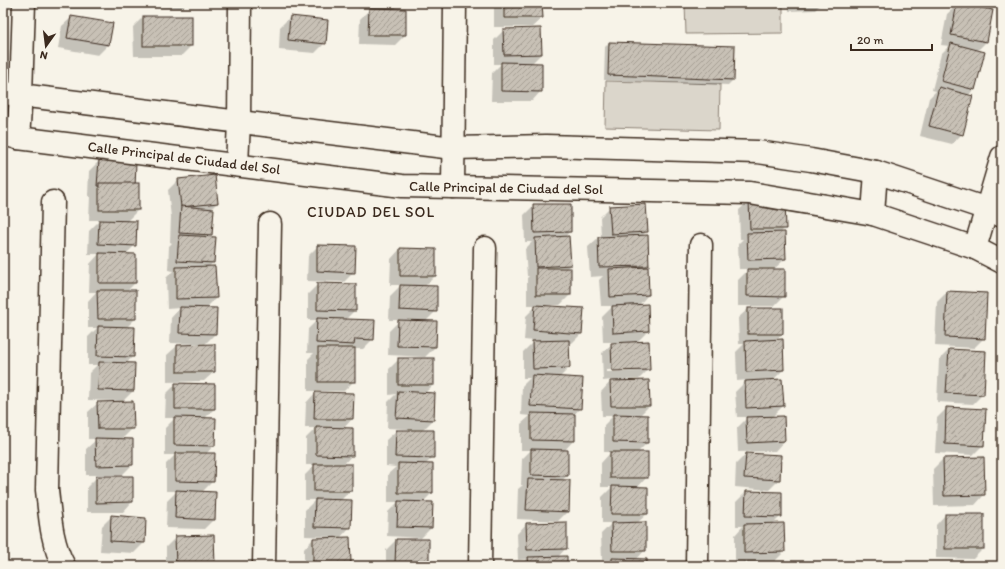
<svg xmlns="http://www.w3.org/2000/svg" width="1005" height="569" viewBox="0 0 1005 569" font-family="Itim,sans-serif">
	<defs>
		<pattern id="building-hatch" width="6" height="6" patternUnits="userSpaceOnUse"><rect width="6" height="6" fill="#c8c1b6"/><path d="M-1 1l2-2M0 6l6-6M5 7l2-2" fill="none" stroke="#a49d93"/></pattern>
	</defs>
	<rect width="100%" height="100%" fill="#f7f3e8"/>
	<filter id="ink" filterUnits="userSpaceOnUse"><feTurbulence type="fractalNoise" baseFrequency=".025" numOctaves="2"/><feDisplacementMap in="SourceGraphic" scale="8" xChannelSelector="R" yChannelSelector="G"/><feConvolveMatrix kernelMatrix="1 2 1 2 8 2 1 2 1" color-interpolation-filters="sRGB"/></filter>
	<g filter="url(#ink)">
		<g fill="#dbd6cb" stroke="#8b8074">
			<polygon points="685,3 783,3 783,33 686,34"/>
			<polygon points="606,81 720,84 719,130 605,127"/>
		</g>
		<g fill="#0003" fill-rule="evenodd">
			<polygon points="63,3 107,3 101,9 63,9"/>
			<polygon points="146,3 187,3 182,8 146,7"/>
			<polygon points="276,3 317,3 314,5 276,6"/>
			<polygon points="358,3 400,3 394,10 405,10 405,35 395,45 359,44 360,19 371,8 358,8"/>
			<polygon points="494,3 541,3 542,18 532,27 494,27"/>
			<polygon points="789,3 822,3 815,10 789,11"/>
			<polygon points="957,5 992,11 986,42 977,51 974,89 968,96 962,134 952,144 920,136 929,98 936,91 932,90 941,54 949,46 941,45 947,14"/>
			<polygon points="72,17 108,45 98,55 58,48 62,26"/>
			<polygon points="143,17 191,46 181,56 134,56 133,27"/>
			<polygon points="290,17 325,43 315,53 279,50 280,27"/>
			<polygon points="504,30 541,54 531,64 541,91 532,101 491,101 492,73 501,64 494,64 494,40"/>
			<polygon points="609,43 733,80 728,85 604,80 605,47"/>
			<polygon points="99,161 134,184 138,184 138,210 126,222 135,245 126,254 135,283 127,291 135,319 126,328 133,356 126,364 134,364 133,391 122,402 133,428 121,440 132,465 122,475 86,475 86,449 97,439 88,439 88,412 98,403 118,402 118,401 88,400 89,373 97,365 88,365 88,337 97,328 88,328 88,301 96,292 89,292 90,264 99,254 88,254 89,231 100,220 89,220 90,196 88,196 89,171"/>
			<polygon points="178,180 217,203 211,209 211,235 209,237 213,262 209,267 216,298 205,309 215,334 205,344 170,343 171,318 180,308 167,309 166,278 173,271 168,270 169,246 172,243 170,242 171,217 168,190"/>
			<polygon points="749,201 785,228 780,233 785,259 773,270 784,296 774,306 738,306 738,280 749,269 739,269 738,244 743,239 740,239 739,210"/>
			<polygon points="534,205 570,231 564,238 570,265 566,269 570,295 560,305 539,305 539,306 582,333 572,343 568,343 569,368 559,378 580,408 574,415 574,440 564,451 567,476 561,481 568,511 558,521 517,519 518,489 523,485 521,485 522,459 531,450 521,450 521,424 530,416 521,415 522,386 530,378 523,378 523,352 534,341 524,340 526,316 537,305 527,305 527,278 529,276 527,276 525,249 532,242 525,242 524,215"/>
			<path d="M610 207 646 232 642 236 648 265 645 268H647L648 295 638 306 648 331 636 343 649 369 639 379 625 380V382L649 406 639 416 647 443 637 453 647 477 637 488H647V514L637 523 645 550 636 560 646 566H606L611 560H602L601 534 612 523H602V497L612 487H601V463L611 452H604V425L613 416H602L601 392 612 380 603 381 602 353 614 342H603L602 317 613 306H601L599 280 603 276 590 277 588 247 598 238 601 237 600 217ZM640 369V371L607 372V370Z"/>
			<polygon points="318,246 354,272 344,282 307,281 308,256"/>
			<polygon points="400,249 435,276 424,287 436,311 425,322 435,347 425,357 388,355 389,331 400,320 389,320 390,296 401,285 390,285 391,259"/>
			<polygon points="318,284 355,310 345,320 373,339 363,349 354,349 354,381 344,391 308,391 308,359 314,353 307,353 308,329 317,320 308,320 308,294"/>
			<polygon points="947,292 984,338 974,348 935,346 937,302"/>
			<polygon points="748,309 782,334 775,341 783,370 772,381 783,406 772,417 784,441 775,451 738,452 737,428 748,417 737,417 735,392 747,380 737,381 736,352 744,344 739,344 738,318"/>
			<polygon points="177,346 214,372 204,381 167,382 167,355"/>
			<polygon points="949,350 983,394 973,404 937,402 939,360"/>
			<polygon points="399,359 433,385 424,394 433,420 422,431 433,457 425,465 432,493 422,503 431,528 421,538 387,536 388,512 398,502 388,502 388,474 396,467 386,466 386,440 396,431 409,431 409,429 387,428 388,402 396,394 389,395 389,369"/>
			<polygon points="176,384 214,409 204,419 214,445 206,454 213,481 202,492 214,519 204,529 166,528 167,501 177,491 166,491 166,464 175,455 165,455 165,428 175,418 165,418 166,394"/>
			<polygon points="315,393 352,419 343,429 352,455 343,465 351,490 340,501 350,527 339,539 350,563 346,566 304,566 304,549 313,539 334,539 334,537 305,536 305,510 315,500 305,500 305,475 315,465 306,465 306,438 316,428 305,428 306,403"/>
			<polygon points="947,408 983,445 973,455 935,453 937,418"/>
			<polygon points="746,454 779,480 769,490 735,487 736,464"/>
			<polygon points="943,459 984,495 975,505 934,506 933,469"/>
			<polygon points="97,477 132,502 123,512 87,512 87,487"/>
			<polygon points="746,492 781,493 781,516 773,524 784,552 772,564 781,566 741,566 744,562 735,563 735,535 743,526 736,526 736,502"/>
			<polygon points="945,515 983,549 973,559 936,558 936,525"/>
			<polygon points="111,517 144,543 134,553 100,551 102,526"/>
			<polygon points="526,524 566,548 558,557 566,566 521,566 527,559 518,560 517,534"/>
			<polygon points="176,537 214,564 212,566 166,566 166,547"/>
			<polygon points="396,540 428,563 425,566 386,566 386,550"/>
		</g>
		<g fill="url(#building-hatch)" stroke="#3b2a1e">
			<polygon points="504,3 542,3 543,18 504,18"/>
			<polygon points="957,3 993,10 987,42 951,35"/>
			<polygon points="369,8 406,9 406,35 368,35"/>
			<polygon points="71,16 113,23 109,45 67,38"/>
			<rect x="143" y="16" width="49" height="30"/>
			<polygon points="290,16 328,20 326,44 288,40"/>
			<polygon points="541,28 542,54 504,55 503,29"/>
			<polygon points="609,42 735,46 734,80 608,75"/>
			<polygon points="951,43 985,52 975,90 941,81"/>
			<polygon points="501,62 542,63 542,92 501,91"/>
			<polygon points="939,87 973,96 963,135 929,126"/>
			<polygon points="99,160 136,162 135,188 97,186"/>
			<polygon points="215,175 218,203 181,207 178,179"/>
			<rect x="99" y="183" width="40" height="27"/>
			<polygon points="785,199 786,229 750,229 749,200"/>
			<polygon points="533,204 571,204 571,232 534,233"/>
			<polygon points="646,204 648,232 611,234 609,206"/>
			<polygon points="181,206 214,209 212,235 179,233"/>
			<polygon points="99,220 137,221 136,246 98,244"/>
			<polygon points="785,232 786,259 748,260 747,233"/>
			<polygon points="179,235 216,237 214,263 177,261"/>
			<polygon points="648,235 649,266 599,267 598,237"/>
			<polygon points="569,236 571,265 536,267 535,238"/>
			<polygon points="317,245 356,246 355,273 317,271"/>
			<polygon points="400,248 436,249 436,276 400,276"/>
			<polygon points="99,253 136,254 136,283 99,283"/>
			<polygon points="215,266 217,298 176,299 176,267"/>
			<polygon points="648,267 649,295 610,297 609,269"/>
			<rect x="536" y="268" width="35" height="27"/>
			<polygon points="747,269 785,269 785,297 747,296"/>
			<polygon points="317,283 356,284 356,311 317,310"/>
			<polygon points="400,285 437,286 437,312 399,310"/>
			<polygon points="97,290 136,290 136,319 98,319"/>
			<polygon points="947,291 987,293 985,339 945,337"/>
			<polygon points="648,304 649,331 613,333 612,306"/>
			<polygon points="535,305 584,308 582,334 533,330"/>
			<polygon points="180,307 217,308 216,334 179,333"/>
			<rect x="748" y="308" width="35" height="26"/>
			<polygon points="317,318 375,320 374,340 355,339 354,345 316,343"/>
			<polygon points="398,320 437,321 436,347 397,346"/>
			<polygon points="98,326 135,327 134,357 97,356"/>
			<polygon points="783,339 784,370 746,372 745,341"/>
			<polygon points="569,340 570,368 533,369 532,341"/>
			<polygon points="649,341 650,370 612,371 611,343"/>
			<polygon points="215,344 215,372 177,372 177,345"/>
			<rect x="318" y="348" width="37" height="34"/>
			<polygon points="949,349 986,351 984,395 946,393"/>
			<rect x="398" y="358" width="36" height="27"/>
			<polygon points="99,362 135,363 134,391 98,390"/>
			<polygon points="532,375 583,378 581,409 530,406"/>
			<polygon points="782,379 784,406 746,408 745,381"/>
			<polygon points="649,380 650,406 611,406 610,381"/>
			<polygon points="175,383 215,384 215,409 175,409"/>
			<polygon points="398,391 435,393 434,420 396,418"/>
			<polygon points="315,392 354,393 353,419 314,419"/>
			<polygon points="133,401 134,429 98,429 97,402"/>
			<polygon points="946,407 986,409 984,446 945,444"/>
			<polygon points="531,413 575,414 575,441 531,440"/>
			<polygon points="613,414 648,415 648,443 613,442"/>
			<polygon points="784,416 785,441 747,443 746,417"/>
			<polygon points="174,417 216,418 215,446 174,445"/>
			<polygon points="316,427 353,428 353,456 316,455"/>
			<polygon points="396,430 434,430 434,458 395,457"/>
			<polygon points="95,438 133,439 133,465 96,466"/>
			<polygon points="531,449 568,450 568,476 531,475"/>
			<rect x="610" y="452" width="38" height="26"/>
			<polygon points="175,453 215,453 214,482 175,481"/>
			<polygon points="746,453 781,455 780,480 744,478"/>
			<polygon points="984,457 985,495 944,496 943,458"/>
			<polygon points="398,463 433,464 433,493 398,493"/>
			<rect x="314" y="464" width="38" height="27"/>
			<polygon points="96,476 133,476 133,502 96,503"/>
			<polygon points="528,479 570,480 569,512 526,510"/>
			<polygon points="612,486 648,487 648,514 611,514"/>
			<polygon points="176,490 216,492 215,520 175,518"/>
			<polygon points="746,491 782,492 782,517 745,516"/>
			<polygon points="315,499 352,500 351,528 314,527"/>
			<polygon points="398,501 433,502 432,528 397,527"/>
			<rect x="945" y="514" width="39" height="35"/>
			<polygon points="111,515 146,518 145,543 110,541"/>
			<polygon points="567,522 567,549 527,550 526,523"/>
			<polygon points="646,522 646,551 612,551 611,523"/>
			<polygon points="784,523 785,552 744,553 744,524"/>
			<polygon points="214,535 215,565 176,566 175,536"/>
			<polygon points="350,537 351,563 313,564 313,538"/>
			<polygon points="396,539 429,539 429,564 395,563"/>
			<polygon points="567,556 567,566 529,566 528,557"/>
			<polygon points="612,558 647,559 647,566 612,566"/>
			<rect x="743" y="563" width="39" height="3"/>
		</g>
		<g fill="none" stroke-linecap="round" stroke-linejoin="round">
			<g stroke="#3b2a1e" stroke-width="25">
				<g id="minor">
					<polyline points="3,93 453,148 546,146 758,152 811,160 876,172 987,209 1002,216"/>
					<polyline points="3,134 18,138 402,186 750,193 873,214 975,248 1002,262"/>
					<polyline points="18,138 21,95 24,3"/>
					<polyline points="237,165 239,122 240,3"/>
					<polyline points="453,187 455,3"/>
					<path d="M53 202 47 490C50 515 51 543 64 566"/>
					<polyline points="873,214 876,172"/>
					<polyline points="975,248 1002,157"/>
					<polyline points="264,566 270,224"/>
					<polyline points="480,566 485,248"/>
					<polyline points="697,566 701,245"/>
				</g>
			</g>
			<use href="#minor" stroke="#f7f3e8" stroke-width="22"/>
		</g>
	</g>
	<g text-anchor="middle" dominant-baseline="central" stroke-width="3" stroke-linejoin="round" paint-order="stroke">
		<g font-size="14" fill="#3b2a1e" stroke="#f7f3e8">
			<text transform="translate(184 158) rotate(7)">Calle Principal de Ciudad del Sol</text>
			<text transform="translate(506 188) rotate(1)">Calle Principal de Ciudad del Sol</text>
		</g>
		<g font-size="15" letter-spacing="1" fill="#3b2a1e" stroke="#f7f3e8">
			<text x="371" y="212">CIUDAD DEL SOL</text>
		</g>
	</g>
	<rect width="1005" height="569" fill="none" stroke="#f7f3e8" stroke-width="16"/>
	<rect x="8" y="8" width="989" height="553" fill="none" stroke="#3b2a1e" stroke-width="1.5" filter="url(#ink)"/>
	<g transform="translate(46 46) rotate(194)" stroke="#f7f3e8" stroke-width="3" paint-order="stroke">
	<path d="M0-3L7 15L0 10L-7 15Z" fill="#3b2a1e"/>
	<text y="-6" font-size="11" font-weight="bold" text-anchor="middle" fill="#3b2a1e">N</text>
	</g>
	<path d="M851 44v6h81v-6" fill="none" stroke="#3b2a1e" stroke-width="2"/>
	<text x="857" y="44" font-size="12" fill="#3b2a1e" stroke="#f7f3e8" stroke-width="3" paint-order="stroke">20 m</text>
</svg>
